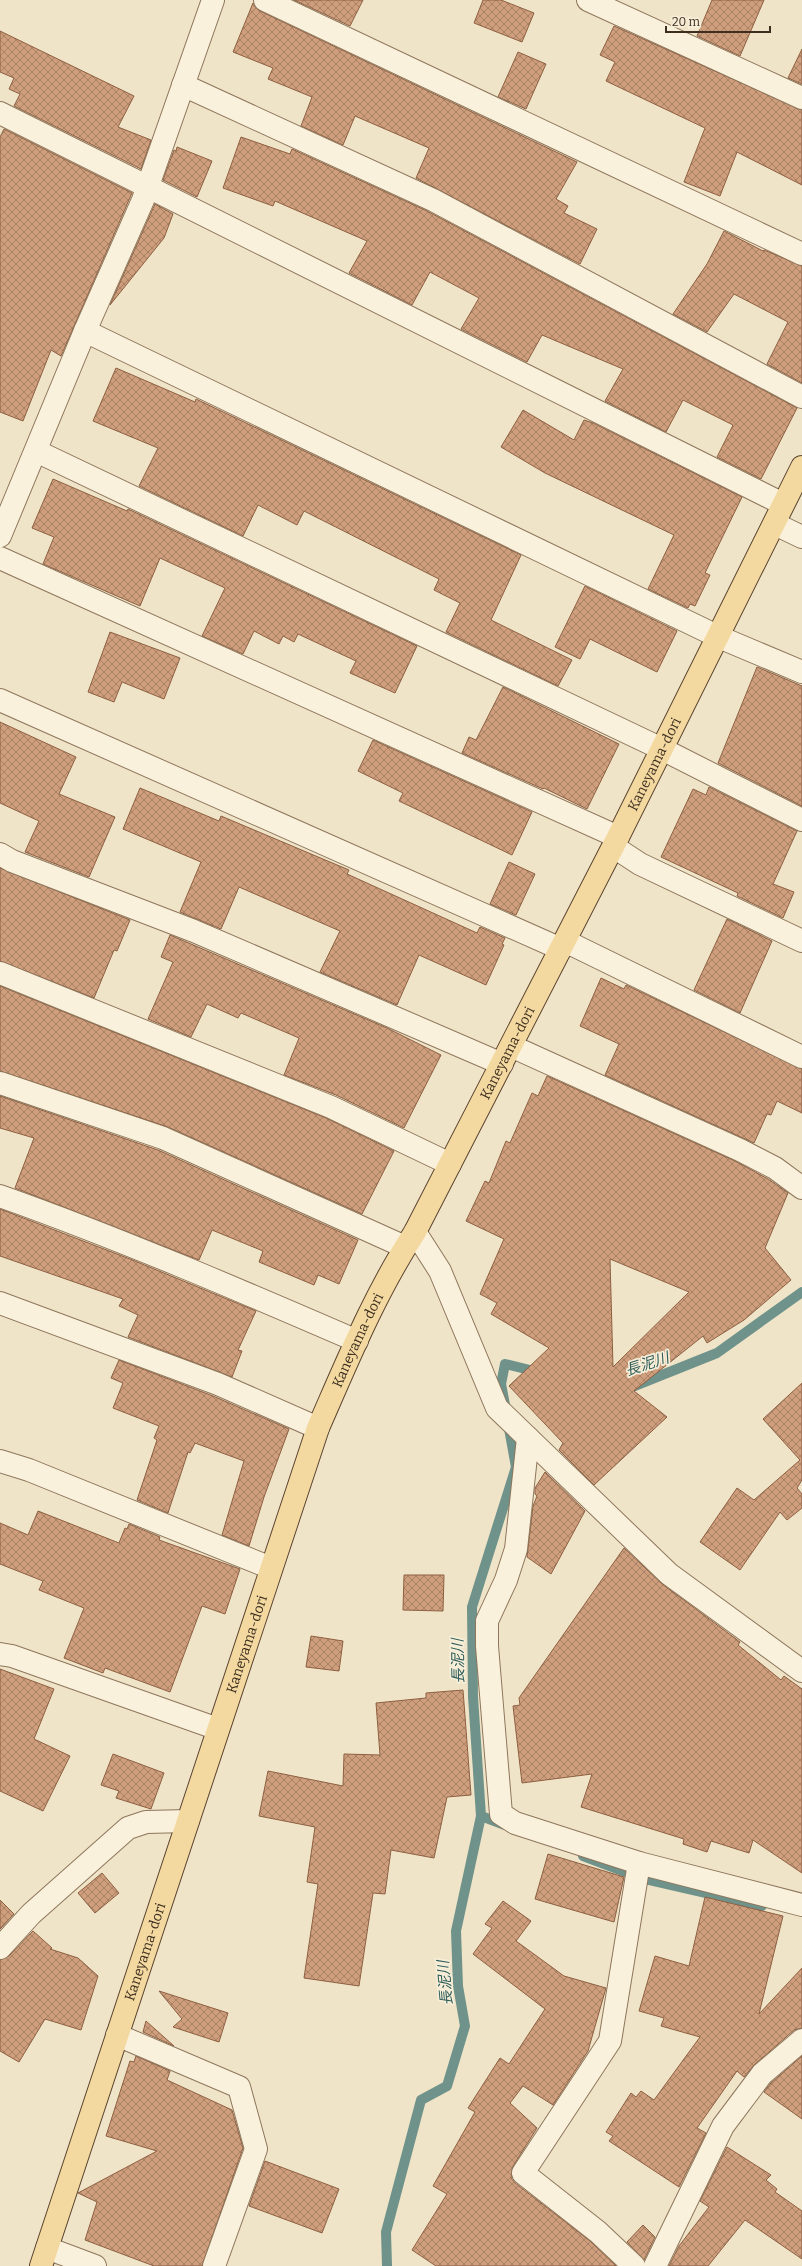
<svg xmlns="http://www.w3.org/2000/svg" width="802" height="2266" viewBox="0 0 802 2266" font-family="Bitter,'Noto Sans JP',serif">
	<defs>
		<pattern id="building-cross-hatch" width="8" height="8" patternUnits="userSpaceOnUse"><rect width="8" height="8" fill="#cf9f7d"/><path d="M0 0l8 8M0 8l8-8" fill="none" stroke="#a98266"/></pattern>
	</defs>
	<rect width="100%" height="100%" fill="#f0e4c8"/>
	<g fill="none" stroke-linecap="round" stroke-linejoin="round">
		<g stroke="#6f938a" stroke-width="10">
			<polyline points="632,1387 717,1353 802,1292"/>
			<polyline points="505,1405 501,1384 505,1364 538,1372"/>
			<polyline points="481,1816 505,1825"/>
			<polyline points="583,1856 644,1879 762,1906"/>
			<polyline points="387,2266 386,2232 421,2100 447,2086 465,2026 458,1986 456,1931 481,1816 473,1697 472,1607 516,1467 508,1423"/>
		</g>
	</g>
	<g fill="url(#building-cross-hatch)" stroke="#8d5f41" fill-rule="evenodd">
		<polygon points="294,0 363,0 350,26"/>
		<polygon points="483,0 501,0 534,13 522,42 474,23"/>
		<polygon points="712,0 764,0 740,56 697,36"/>
		<polygon points="253,3 260,11 577,162 556,199 568,206 564,213 597,229 580,264 416,178 429,148 355,116 343,145 301,126 312,97 268,79 273,68 233,52"/>
		<polygon points="614,26 802,110 802,185 737,152 720,196 684,182 705,128 606,81 615,62 600,55"/>
		<polygon points="0,31 134,96 118,127 151,140 141,169 14,106 20,94 9,89 14,78 0,72"/>
		<polygon points="802,49 802,84 788,78"/>
		<polygon points="518,52 546,64 526,109 498,97"/>
		<polygon points="4,129 132,193 61,356 51,350 23,421 0,412 0,137"/>
		<polygon points="241,137 290,154 292,149 427,211 797,408 761,479 717,457 733,425 683,400 666,432 605,401 623,369 542,335 527,362 461,329 479,298 430,272 412,305 349,273 367,241 275,201 273,206 223,188"/>
		<polygon points="177,147 212,161 197,197 163,180 174,150 176,151"/>
		<polygon points="155,204 173,214 164,238 110,305"/>
		<polygon points="724,231 763,251 764,250 802,266 802,383 767,364 788,322 734,294 707,332 673,314 707,264"/>
		<polygon points="116,368 195,402 196,399 521,555 491,620 572,660 558,686 446,632 460,603 434,590 439,579 304,511 297,525 258,505 243,536 139,486 158,448 93,421"/>
		<polygon points="523,410 574,440 584,420 593,423 742,497 705,573 710,575 695,606 690,604 688,608 648,589 674,535 545,473 501,447"/>
		<polygon points="53,479 127,511 128,509 417,646 395,693 350,673 356,661 298,634 294,642 283,636 279,644 254,631 243,654 202,636 225,588 160,558 140,606 43,564 54,537 32,528"/>
		<polygon points="585,586 677,631 657,672 590,639 580,659 555,647"/>
		<polygon points="110,632 180,658 164,699 122,682 114,702 88,692"/>
		<polygon points="757,667 802,686 802,806 718,763"/>
		<polygon points="503,687 619,744 587,809 544,788 543,789 462,753 469,737 476,740"/>
		<polygon points="0,722 76,757 59,794 115,817 89,877 25,852 39,821 0,803"/>
		<polygon points="373,740 532,812 512,855 399,801 403,793 358,771"/>
		<polygon points="709,787 797,831 773,884 794,892 783,918 737,896 738,893 661,857 693,789 706,795"/>
		<polygon points="140,788 219,821 221,816 349,870 347,874 477,933 480,927 505,938 502,944 504,945 486,985 419,955 397,1005 320,972 340,931 239,887 221,929 180,912 201,862 123,829"/>
		<polygon points="509,862 535,874 516,915 490,904"/>
		<polygon points="0,868 130,920 117,951 114,950 94,998 0,961"/>
		<polygon points="727,919 772,941 740,1013 694,990"/>
		<polygon points="170,935 387,1028 441,1055 404,1128 336,1095 284,1075 299,1038 241,1013 238,1018 207,1004 191,1037 148,1019 173,962 161,957"/>
		<polygon points="601,978 624,989 626,985 802,1069 802,1113 777,1101 771,1115 767,1114 754,1143 605,1075 619,1044 580,1026"/>
		<polygon points="0,986 326,1118 394,1151 362,1214 168,1127 0,1071"/>
		<path d="M547 1076 735 1161 768 1179 788 1193 765 1248 791 1280 744 1320 707 1343 703 1336 634 1391 667 1417 594 1485 559 1450 563 1443 509 1386 549 1348 491 1314 497 1303 480 1294 504 1239 466 1221 485 1181 489 1183 506 1141 510 1143 532 1093 538 1096ZM610 1259 689 1292 613 1367Z"/>
		<polygon points="0,1096 158,1150 358,1240 339,1284 318,1275 314,1285 259,1262 263,1251 212,1230 199,1260 15,1188 34,1138 0,1128"/>
		<polygon points="0,1209 130,1259 256,1311 238,1350 242,1351 232,1377 128,1337 138,1315 119,1306 123,1299 0,1256"/>
		<polygon points="119,1360 213,1396 289,1429 264,1497 249,1546 222,1535 244,1461 195,1443 190,1453 188,1452 168,1513 137,1500 157,1440 154,1438 159,1426 113,1408 123,1383 111,1378"/>
		<polygon points="802,1383 802,1480 797,1488 802,1494 802,1508 787,1520 780,1512 740,1570 700,1542 737,1488 754,1500 800,1460 763,1419"/>
		<polygon points="545,1472 585,1511 551,1574 527,1557 533,1506 537,1496 535,1494 535,1488"/>
		<polygon points="38,1511 119,1543 125,1528 127,1529 129,1524 160,1537 159,1540 240,1569 225,1614 202,1606 170,1692 105,1668 103,1673 64,1658 84,1608 39,1590 43,1581 0,1564 0,1523 28,1535"/>
		<polygon points="624,1548 662,1584 736,1639 740,1642 738,1645 781,1680 784,1676 802,1689 802,1873 753,1840 749,1853 711,1841 707,1852 683,1844 684,1839 581,1807 592,1774 522,1783 513,1706 520,1705 519,1698"/>
		<polygon points="404,1575 444,1575 443,1611 403,1610"/>
		<polygon points="311,1636 343,1641 339,1671 306,1667"/>
		<polygon points="0,1669 54,1689 34,1739 70,1756 43,1811 0,1791"/>
		<polygon points="463,1690 471,1795 447,1797 434,1858 391,1850 385,1894 373,1893 359,1986 304,1978 318,1884 307,1882 315,1827 259,1816 268,1771 343,1786 344,1754 380,1755 376,1703 426,1698 426,1693"/>
		<polygon points="113,1754 164,1773 151,1809 116,1798 119,1791 101,1785"/>
		<polygon points="548,1854 624,1877 614,1922 535,1899"/>
		<polygon points="102,1873 119,1893 95,1913 78,1893"/>
		<polygon points="705,1897 783,1916 759,2014 802,1968 802,2028 794,2030 754,2065 744,2077 737,2071 697,2128 706,2133 679,2187 609,2141 613,2136 606,2132 631,2093 636,2097 641,2091 654,2100 700,2037 661,2026 664,2018 639,2011 655,1956 689,1966"/>
		<polygon points="0,1900 14,1914 0,1929"/>
		<polygon points="503,1901 531,1921 516,1941 564,1976 606,1988 588,2051 553,2105 523,2086 510,2103 537,2128 513,2166 511,2178 515,2183 590,2241 616,2266 436,2266 412,2250 447,2194 433,2186 475,2112 468,2108 500,2058 509,2064 545,2009 473,1954 492,1928 485,1924"/>
		<polygon points="33,1931 52,1948 50,1949 78,1958 98,1976 81,2030 45,2019 19,2062 0,2051 0,1960 9,1956"/>
		<polygon points="159,1991 228,2013 219,2042 173,2027 182,2019"/>
		<polygon points="146,2021 174,2046 143,2032"/>
		<polygon points="136,2056 170,2071 167,2080 232,2110 243,2148 202,2266 154,2266 85,2240 97,2202 78,2193 157,2151 106,2136 130,2061 134,2062"/>
		<polygon points="802,2056 802,2119 764,2092 771,2083"/>
		<polygon points="727,2147 771,2175 766,2180 777,2189 775,2192 802,2211 802,2259 745,2220 708,2266 669,2266 679,2246 709,2207 700,2201"/>
		<polygon points="265,2161 339,2189 322,2233 249,2206"/>
		<polygon points="643,2225 655,2237 644,2260 627,2242"/>
	</g>
	<g fill="none" stroke-linecap="round" stroke-linejoin="round">
		<g stroke="#8d765c" stroke-width="24">
			<g id="minor">
				<polyline points="265,0 802,254"/>
				<polyline points="588,0 802,98"/>
				<polyline points="183,85 433,200 802,397"/>
				<polyline points="0,113 783,504"/>
				<polyline points="85,331 719,637 802,672"/>
				<polyline points="36,451 662,749 802,820"/>
				<polyline points="775,524 802,537"/>
				<polyline points="0,536 85,331 143,200 213,0"/>
				<polyline points="0,558 618,837"/>
				<polyline points="0,700 561,949"/>
				<polyline points="614,847 640,864 802,941"/>
				<polyline points="0,854 12,861 194,931 502,1064"/>
				<polyline points="565,941 802,1057"/>
				<polyline points="0,973 331,1107 450,1164"/>
				<polyline points="511,1046 740,1150 775,1168 802,1188"/>
				<polyline points="0,1083 163,1138 405,1247"/>
				<path d="M0 1196C121 1239 239 1290 357 1341"/>
				<polyline points="415,1232 440,1271 497,1408 669,1574 802,1671"/>
				<polyline points="0,1303 218,1384 318,1428"/>
				<polyline points="528,1438 516,1549 506,1580 487,1621 487,1646 501,1814 515,1823 639,1863 802,1905"/>
				<polyline points="0,1461 29,1470 271,1568"/>
				<polyline points="0,1654 12,1656 218,1729"/>
				<polyline points="0,1948 31,1914 128,1828 146,1822 188,1821"/>
				<polyline points="117,2035 239,2087 256,2149 214,2266"/>
				<polyline points="47,2248 95,2266"/>
				<polyline points="634,2266 598,2232 523,2173 610,2041 639,1863"/>
				<polyline points="655,2266 723,2126 762,2074 802,2040"/>
			</g>
		</g>
		<g stroke="#5b4430" stroke-width="24">
			<g id="major">
				<path id="s1" d="M41 2266 318 1428C347 1362 375 1293 415 1232L618 837 802 467"/>
			</g>
		</g>
		<use href="#minor" stroke="#faf1dc" stroke-width="22"/>
		<use href="#major" stroke="#f3d9a0" stroke-width="22"/>
	</g>
	<g text-anchor="middle" dominant-baseline="central" stroke-width="3.5" stroke-linejoin="round" paint-order="stroke">
		<g font-size="14" fill="#3d2e20" stroke="#f7eed8">
			<text stroke="none"><textPath href="#s1" startOffset="1627">Kaneyama-dori</textPath></text>
			<text stroke="none"><textPath href="#s1" startOffset="1303">Kaneyama-dori</textPath></text>
			<text stroke="none"><textPath href="#s1" startOffset="979">Kaneyama-dori</textPath></text>
			<text stroke="none"><textPath href="#s1" startOffset="655">Kaneyama-dori</textPath></text>
			<text stroke="none"><textPath href="#s1" startOffset="331">Kaneyama-dori</textPath></text>
		</g>
		<g font-size="15" font-style="italic" fill="#2f5d5a" stroke="#f7eed8">
			<text transform="translate(647 1364) rotate(-18)">長泥川</text>
			<text transform="translate(458 1661) rotate(-91)">長泥川</text>
			<text transform="translate(445 1983) rotate(-95)">長泥川</text>
		</g>
	</g>
	<path d="M666 26v6h104v-6" fill="none" stroke="#3d2e20" stroke-width="2"/>
	<text x="672" y="26" font-size="12" fill="#3d2e20" stroke="#f7eed8" stroke-width="3" paint-order="stroke">20 m</text>
</svg>
